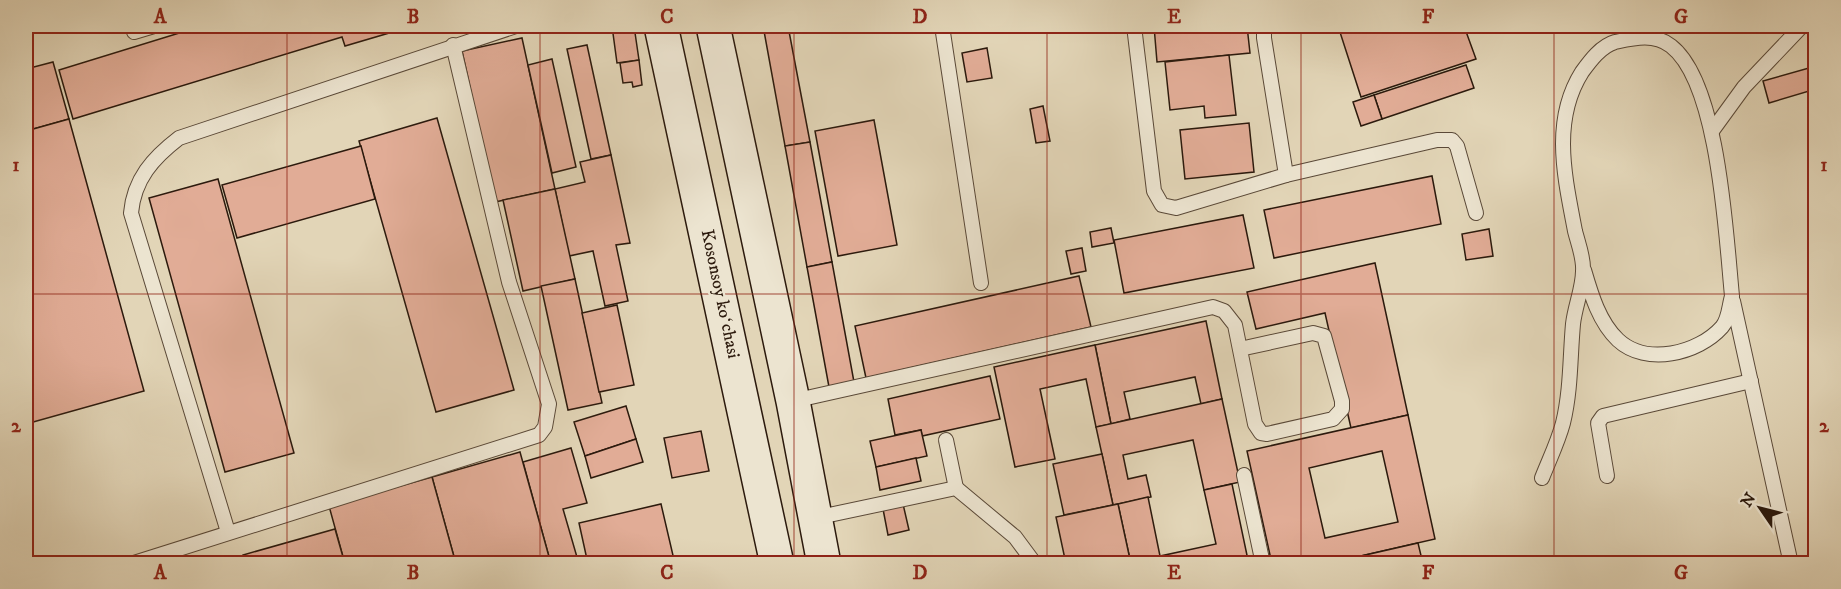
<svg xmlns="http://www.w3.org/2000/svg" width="1841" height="589" viewBox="0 0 1841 589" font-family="'IM FELL DW Pica',serif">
	<rect width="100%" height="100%" fill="#e2d5b7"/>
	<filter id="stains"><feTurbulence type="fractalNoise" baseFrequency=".00333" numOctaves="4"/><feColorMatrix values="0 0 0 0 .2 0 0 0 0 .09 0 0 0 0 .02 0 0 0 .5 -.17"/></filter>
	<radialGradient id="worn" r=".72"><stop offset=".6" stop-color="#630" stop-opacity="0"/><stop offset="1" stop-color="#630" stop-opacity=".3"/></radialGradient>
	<g fill="#e1ac96" stroke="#2c1a0d" stroke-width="1.5" fill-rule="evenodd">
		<polygon points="202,26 413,26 345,46 342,37 73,119 59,70"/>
		<polygon points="612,26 634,26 639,60 617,63"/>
		<polygon points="788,26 810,142 785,146 764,31"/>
		<polygon points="1154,26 1247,26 1250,53 1157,62"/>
		<polygon points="1338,26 1464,26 1476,59 1361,97"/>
		<polygon points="522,38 555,189 495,202 462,51"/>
		<polygon points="587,45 611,155 591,159 567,49"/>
		<polygon points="987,48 992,78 967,82 962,53"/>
		<polygon points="1229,55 1236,115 1205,118 1204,106 1170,110 1165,62"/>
		<polygon points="552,59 576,167 552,173 528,65"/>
		<polygon points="639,60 642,85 633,87 632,82 623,83 620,63"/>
		<polygon points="53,62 69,119 26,131 26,69"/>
		<polygon points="1466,65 1474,88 1382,119 1374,95"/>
		<polygon points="1816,66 1816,89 1769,103 1763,81"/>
		<polygon points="1374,95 1382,119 1361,126 1353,102"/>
		<polygon points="1043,106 1050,141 1036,143 1030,109"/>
		<polygon points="437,118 514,390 436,412 359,141"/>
		<polygon points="69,119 144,391 26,424 26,131"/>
		<polygon points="874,120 897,245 838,256 815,131"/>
		<polygon points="1249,123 1254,172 1185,179 1180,130"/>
		<polygon points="810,142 832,262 807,267 785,146"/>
		<polygon points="361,146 375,199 237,238 222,185"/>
		<polygon points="611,155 630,243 616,245 628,301 605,306 593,251 569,256 555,189 585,182 580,162"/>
		<polygon points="1432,176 1441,224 1274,258 1264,210"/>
		<polygon points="218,179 294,453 225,472 149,198"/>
		<polygon points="555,189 575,279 523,291 503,200"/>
		<polygon points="1243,215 1254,268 1124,293 1114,240"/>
		<polygon points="1111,228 1114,243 1092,247 1090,232"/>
		<polygon points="1489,229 1493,256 1466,260 1462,234"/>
		<polygon points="1082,248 1086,271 1071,274 1066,251"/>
		<polygon points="832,262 854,382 829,387 807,267"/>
		<polygon points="1375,263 1408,415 1351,428 1325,313 1256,329 1247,292"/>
		<polygon points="1079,276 1091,327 866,378 855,326"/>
		<polygon points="575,279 602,403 568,410 541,286"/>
		<polygon points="617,305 634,385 599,392 582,313"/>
		<polygon points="1206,321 1222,399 1201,404 1195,377 1124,392 1130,419 1111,424 1095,345"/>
		<polygon points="1095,345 1111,424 1096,427 1086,379 1040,389 1055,459 1015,467 994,367"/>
		<polygon points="990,376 1000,419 922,436 921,430 895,435 888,399"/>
		<polygon points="1222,399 1240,482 1204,490 1193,440 1123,455 1128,479 1146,475 1151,497 1113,505 1096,427"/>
		<polygon points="626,406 636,439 585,456 574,422"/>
		<path d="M1408 415 1435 539 1326 564H1272L1247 451ZM1382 451 1398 522 1325 538 1309 468Z"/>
		<polygon points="921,430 927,456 876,467 870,441"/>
		<polygon points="701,431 709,471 672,478 664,438"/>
		<polygon points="636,439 643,462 591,478 585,456"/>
		<polygon points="571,448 587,503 563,509 579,564 551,564 523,462"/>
		<polygon points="520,452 551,564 456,564 432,477"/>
		<polygon points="1102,454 1113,505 1064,515 1053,464"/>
		<polygon points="916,458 921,481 880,490 876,467"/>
		<polygon points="432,477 456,564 345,564 329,506"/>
		<polygon points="1232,484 1248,560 1233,564 1131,564 1118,504 1148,497 1160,556 1216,544 1204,490"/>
		<polygon points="661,504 675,564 588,564 579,523"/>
		<polygon points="903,504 909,530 888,535 883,509"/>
		<polygon points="1118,504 1131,564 1066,564 1056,517"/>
		<polygon points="335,529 345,564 245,564 243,555"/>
		<polygon points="1418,543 1423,564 1326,564"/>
	</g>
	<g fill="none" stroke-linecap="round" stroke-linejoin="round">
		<g stroke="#5a4938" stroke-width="16">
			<g id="lane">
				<polyline points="942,26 981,283"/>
				<polyline points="1134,26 1154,191 1162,205 1176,208 1286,175 1264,38 1264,26"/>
				<polyline points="134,32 154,26"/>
				<polyline points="1712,131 1744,87 1802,26"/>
				<polyline points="1286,175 1437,140 1452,140 1457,146 1476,213"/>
				<polyline points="1733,301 1791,564"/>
				<polyline points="793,401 1213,307 1224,311 1235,325 1255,424 1261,433 1267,434 1333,419 1342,409 1342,401 1324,336 1313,333 1240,349"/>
				<polyline points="946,440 956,488"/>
				<polyline points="1244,475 1263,564"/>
				<polyline points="1607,476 1598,423 1603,416 1751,381"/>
				<path d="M1542 478C1549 460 1558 442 1563 423 1571 390 1570 357 1573 324 1575 306 1583 288 1583 271 1584 258 1578 243 1575 231 1565 178 1551 121 1582 72 1590 61 1601 46 1615 42 1634 38 1654 33 1671 46 1719 83 1726 236 1732 296 1729 306 1729 319 1722 327 1698 354 1646 366 1618 340 1599 322 1591 294 1584 270"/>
				<polyline points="815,518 956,488 1015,537 1035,564"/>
				<path d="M228 532 131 213C134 179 153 158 179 138L516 26"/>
				<polyline points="131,564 539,435 545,427 549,404 509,282 453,45"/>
			</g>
		</g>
		<g stroke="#2c1a0d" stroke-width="36">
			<g id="secondary">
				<polyline points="661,26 777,564"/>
				<polyline points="713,26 793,401 824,564"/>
			</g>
		</g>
		<use href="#lane" stroke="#ece4d0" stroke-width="14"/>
		<use href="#secondary" stroke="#ece4d0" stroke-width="33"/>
	</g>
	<path fill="none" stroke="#8f2418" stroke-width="1.5" stroke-opacity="0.55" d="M287 26V564M540 26V564M794 26V564M1047 26V564M1301 26V564M1554 26V564M26 294H1816"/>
	<g text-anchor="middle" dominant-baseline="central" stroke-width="4.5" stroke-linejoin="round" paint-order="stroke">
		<g font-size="18" fill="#2c1a0d" stroke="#ece4d0">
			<text transform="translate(720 294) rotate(78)">Kosonsoy koʻchasi</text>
		</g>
	</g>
	<rect width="1841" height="589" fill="none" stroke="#e2d5b7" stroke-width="66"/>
	<g transform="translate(1760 508) rotate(305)" stroke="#ece4d0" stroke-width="4.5" paint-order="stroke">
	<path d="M0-4.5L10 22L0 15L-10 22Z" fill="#2c1a0d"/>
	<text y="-9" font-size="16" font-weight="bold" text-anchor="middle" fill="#2c1a0d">N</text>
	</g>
	<rect x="33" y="33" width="1775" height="523" fill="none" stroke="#8f2418" stroke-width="2"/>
	<g font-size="20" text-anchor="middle" font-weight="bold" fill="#8f2418">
		<text x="160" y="23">A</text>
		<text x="413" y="23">B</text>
		<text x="667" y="23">C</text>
		<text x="920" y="23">D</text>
		<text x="1174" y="23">E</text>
		<text x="1428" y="23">F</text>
		<text x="1681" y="23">G</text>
		<text x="16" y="171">1</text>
		<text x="1824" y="171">1</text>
		<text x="16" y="432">2</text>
		<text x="1824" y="432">2</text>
		<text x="160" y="579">A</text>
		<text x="413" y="579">B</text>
		<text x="667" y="579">C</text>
		<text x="920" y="579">D</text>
		<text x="1174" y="579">E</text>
		<text x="1428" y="579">F</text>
		<text x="1681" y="579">G</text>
	</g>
	<rect width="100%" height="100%" filter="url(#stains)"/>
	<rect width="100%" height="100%" fill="url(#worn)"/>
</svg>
